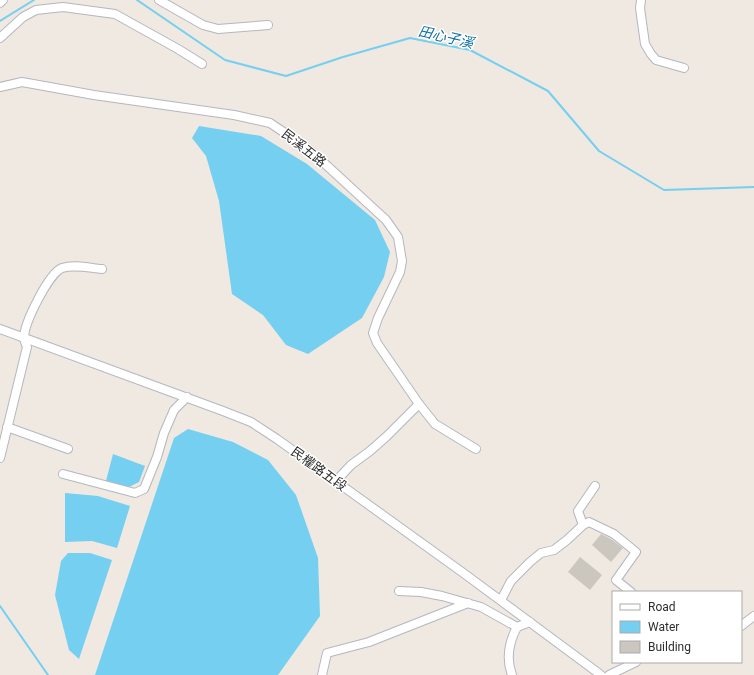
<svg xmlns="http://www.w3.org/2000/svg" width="754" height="675" viewBox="0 0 754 675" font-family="Roboto,'Noto Sans TC',sans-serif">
	<rect width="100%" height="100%" fill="#efe9e1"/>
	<g fill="#75cff0">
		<polygon points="199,126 261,136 307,164 375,220 390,252 384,277 362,318 308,354 286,345 263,315 232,294 219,201 206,156 192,138"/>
		<polygon points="188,429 233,442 268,460 296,495 318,558 320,616 278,675 95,675 174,438"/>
		<polygon points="113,454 145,466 139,482 129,487 106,481"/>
		<polygon points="65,493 98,496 130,506 117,548 92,541 65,542"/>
		<polygon points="68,553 90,553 112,560 79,659 69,650 55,595 61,561"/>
	</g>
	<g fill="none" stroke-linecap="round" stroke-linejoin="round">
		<g stroke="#75cff0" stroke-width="2">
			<polyline points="137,0 225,60 286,76 343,57 410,38 470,50 548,91 599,151 664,190 754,187"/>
			<polyline points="0,21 34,0"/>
			<polyline points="0,606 48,675"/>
		</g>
	</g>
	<g fill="#cbc7bf">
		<polygon points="601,534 611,539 623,548 611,562 592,545"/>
		<polygon points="580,557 602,575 590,590 568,572"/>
	</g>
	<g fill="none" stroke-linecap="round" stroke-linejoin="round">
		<g stroke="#b4b7c1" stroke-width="10">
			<g id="minor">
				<polyline points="159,0 203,25 218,29 268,25"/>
				<polyline points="641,0 640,8 645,44 651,54 656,60 684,68"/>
				<polyline points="0,3 3,0"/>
				<polyline points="0,38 23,17 36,10 63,7 115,14 178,49 202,64"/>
				<polyline points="0,87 22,82 94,95 234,115 270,123 285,133 311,151 386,220 398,237 402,261 400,272 378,318 373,333 377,343 419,404"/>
				<polyline points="0,329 223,411 251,422 277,439 462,572 601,675"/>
				<polyline points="7,427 68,449"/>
				<path d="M0 458 27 347C26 344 24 340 24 338 24 323 49 273 62 268 74 264 90 268 102 269"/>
				<polyline points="63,474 135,493 144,489 157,457 164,433 174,410 187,397"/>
				<polyline points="336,481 351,465 370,451 387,436 419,404 435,424 476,449"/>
				<polyline points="583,525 578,511 595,486"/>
				<polyline points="399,591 421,592 442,596 481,607 517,627"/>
				<polyline points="501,600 511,581 530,562 541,553 554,550 567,540 583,525 589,522 614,534 636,552 616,580 631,592"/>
				<polyline points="741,626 754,616"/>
				<polyline points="322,675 327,653 369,642 468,603"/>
				<path d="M512 675C506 659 509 642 517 627L530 622"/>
				<polyline points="609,675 636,662"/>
			</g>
		</g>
		<use href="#minor" stroke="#fff" stroke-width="8"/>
	</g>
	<g text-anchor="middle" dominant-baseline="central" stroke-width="3" stroke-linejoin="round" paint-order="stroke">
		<g font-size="13" fill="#2e2e2e" stroke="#fff">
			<text transform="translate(304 148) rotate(38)">民溪五路</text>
			<text transform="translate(319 469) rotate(36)">民權路五段</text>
		</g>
		<g font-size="14" font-style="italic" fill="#0d6fa3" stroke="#fff">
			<text transform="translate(446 37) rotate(13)">田心子溪</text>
		</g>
	</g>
	<rect x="612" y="591" width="130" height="72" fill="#ffffff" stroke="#ababab"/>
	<rect x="620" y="604" width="20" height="6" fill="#ffffff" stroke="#ababab"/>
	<text x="648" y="611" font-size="12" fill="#2e2e2e">Road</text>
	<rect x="620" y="621" width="20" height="12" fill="#75cff0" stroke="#ababab"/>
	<text x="648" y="631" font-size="12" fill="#2e2e2e">Water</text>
	<rect x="620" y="641" width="20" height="12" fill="#cbc7bf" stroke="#ababab"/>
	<text x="648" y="651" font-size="12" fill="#2e2e2e">Building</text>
</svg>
